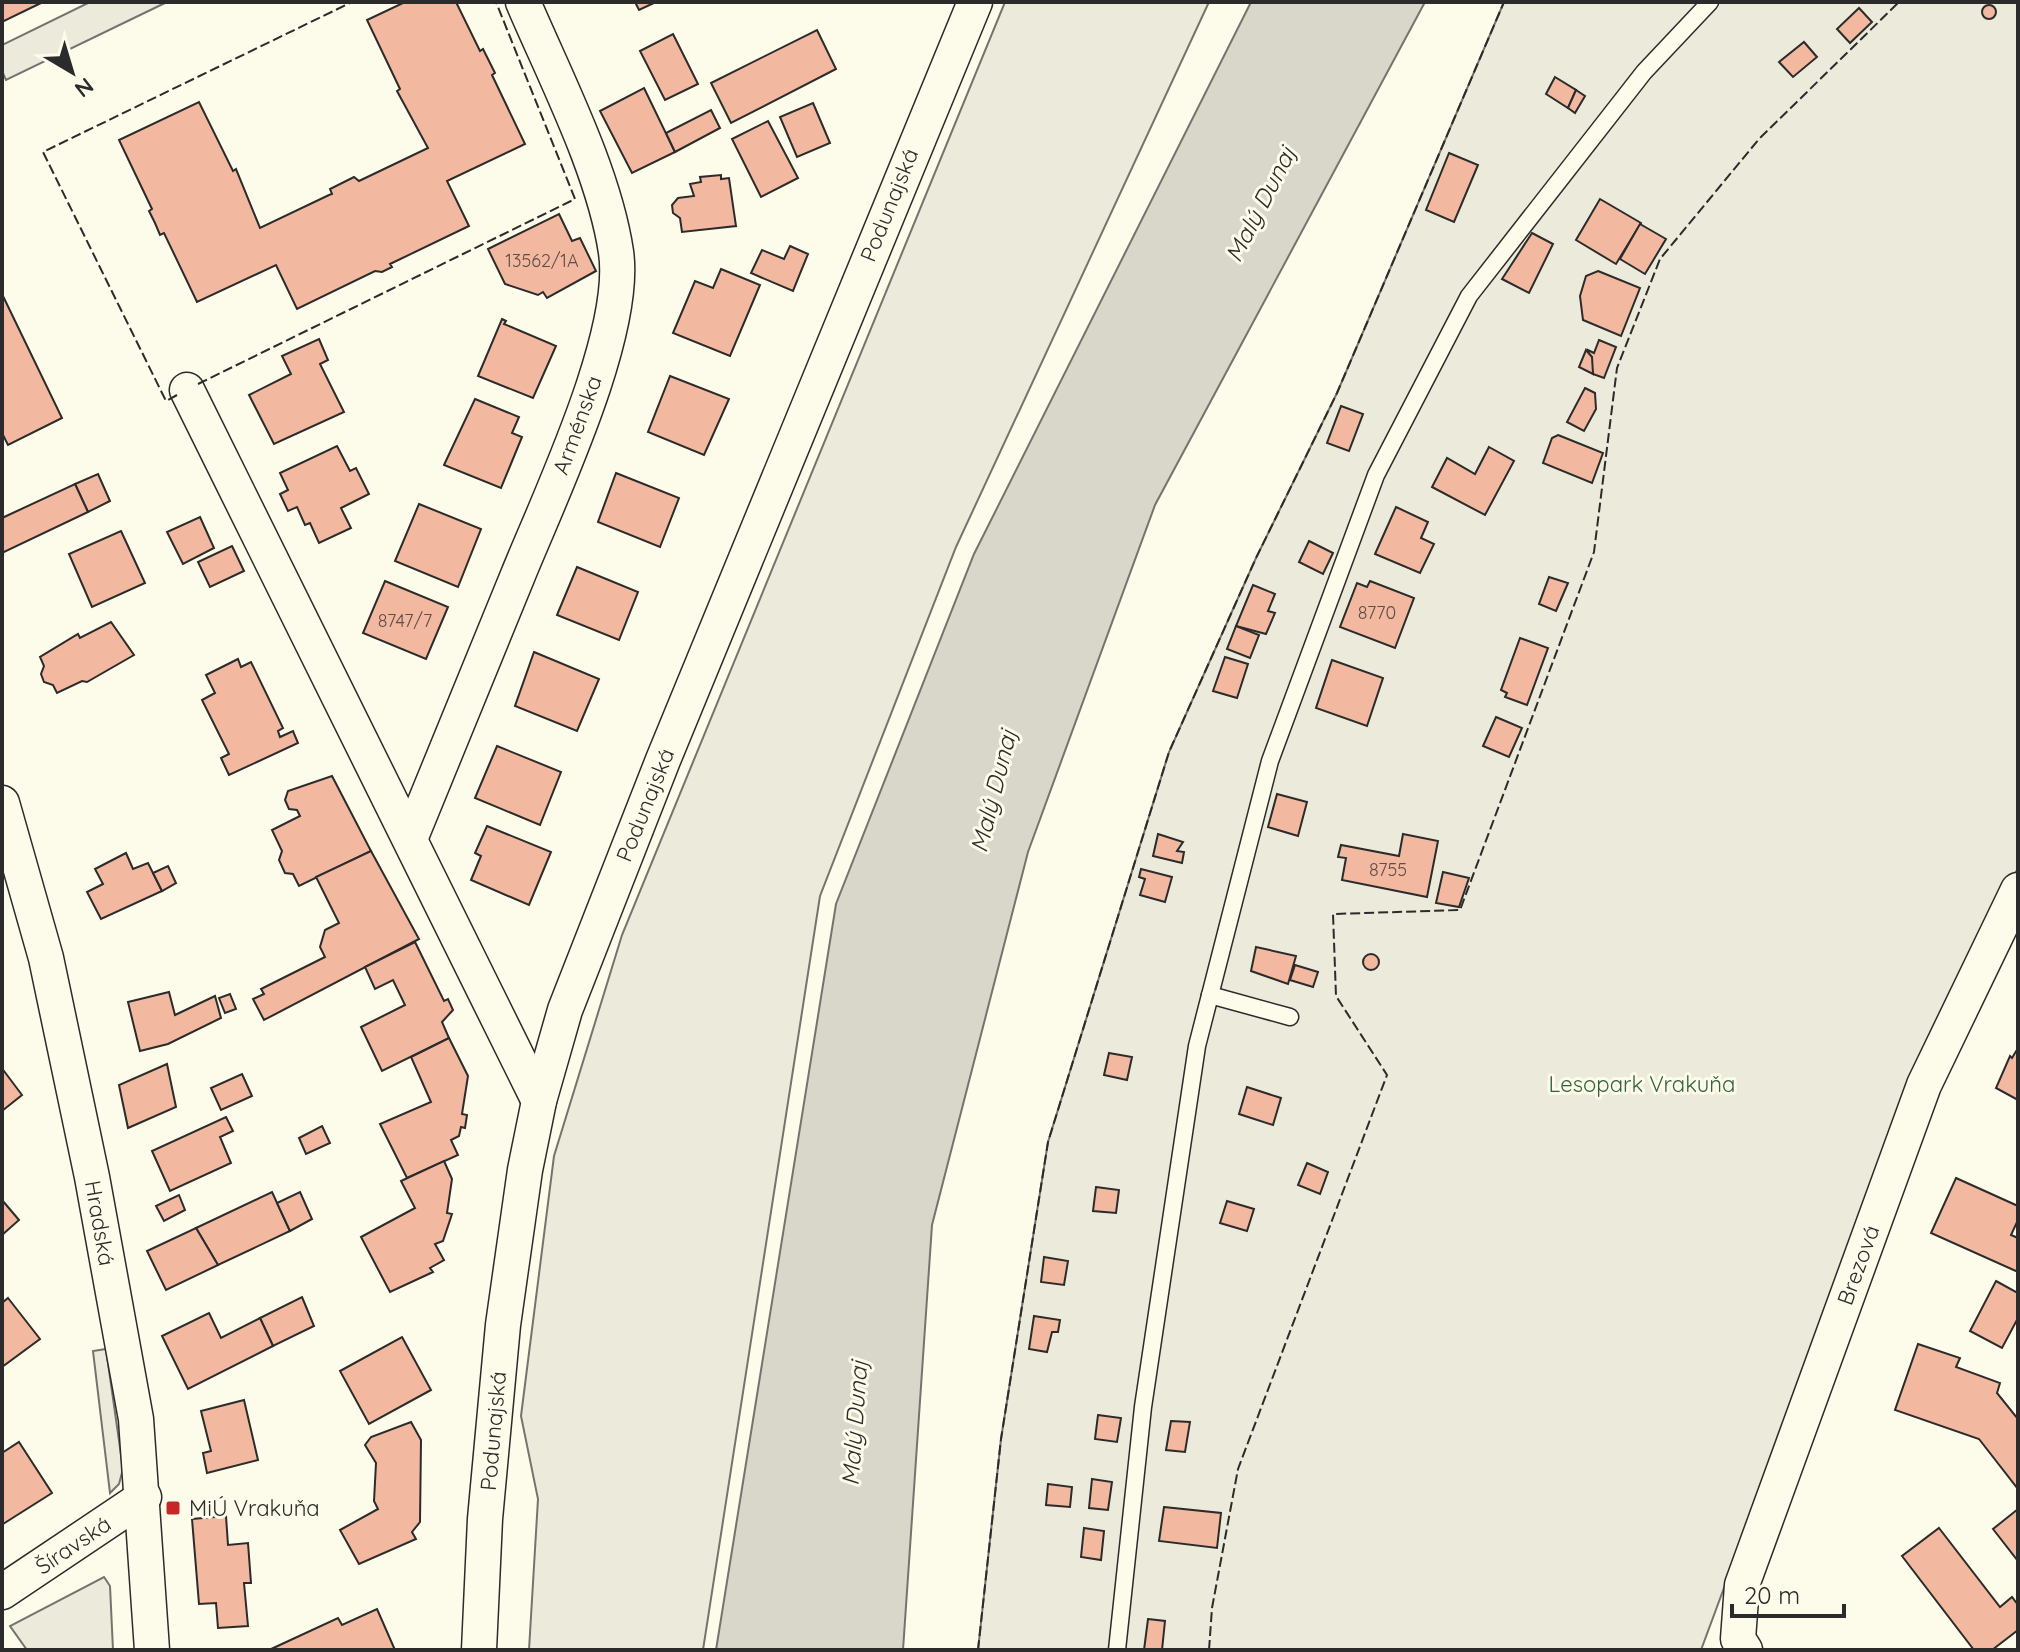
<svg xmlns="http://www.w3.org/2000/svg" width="2020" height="1652" viewBox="0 0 2020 1652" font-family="Quicksand,sans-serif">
	<rect width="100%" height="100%" fill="#fdfbea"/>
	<g fill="#ecebdb" stroke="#74746e" stroke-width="2">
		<polygon points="1005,2 1209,2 956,547 820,896 703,1650 529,1650 538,1499 521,1416 554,1156 622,935"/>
		<polygon points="1504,2 2018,2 2018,868 1902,1107 1701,1650 978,1650 1001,1439 1048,1142 1169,752 1256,558 1337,393"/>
		<polygon points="106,1349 123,1469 119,1484 110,1493 93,1351"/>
	</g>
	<g fill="#eceadb" stroke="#74746e" stroke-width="2">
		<polygon points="90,2 167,2 6,80 2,71 2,45"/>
		<polygon points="104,1577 110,1586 113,1650 27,1650 10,1626"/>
	</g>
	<polygon fill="#d8d7c9" stroke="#74746e" stroke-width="2" points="1251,2 1425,2 1155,505 1028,852 932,1225 903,1650 716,1650 836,904 974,554"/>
	<g fill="#f2b8a0" stroke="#2b2b2b" stroke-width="2">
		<polygon points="2,2 43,2 2,22"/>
		<polygon points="405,2 456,2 480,51 483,49 495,73 492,75 525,144 447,181 469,226 390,264 392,267 382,272 375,271 297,309 276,265 197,302 164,233 160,235 155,223 149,211 152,209 119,140 199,102 233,171 236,169 260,228 329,195 332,194 330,189 354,177 359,181 428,148 397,91 400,89 367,20"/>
		<polygon points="635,2 656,2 639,10"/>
		<circle cx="1989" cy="12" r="7"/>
		<polygon points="1859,8 1872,22 1850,43 1837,29"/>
		<polygon points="817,30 836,69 731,123 711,83"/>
		<polygon points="673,34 698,84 665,100 640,51"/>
		<polygon points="1804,42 1817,57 1793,77 1779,62"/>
		<polygon points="1555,77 1576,90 1568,108 1546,94"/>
		<polygon points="644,88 675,152 632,173 600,111"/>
		<polygon points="1576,90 1585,96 1575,113 1568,108"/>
		<polygon points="813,103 830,143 797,157 780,117"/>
		<polygon points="711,110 720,128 675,152 666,133"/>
		<polygon points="768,121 798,178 761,197 732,139"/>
		<polygon points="1449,153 1478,165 1454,222 1426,210"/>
		<polygon points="721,175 721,179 729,178 736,226 682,232 680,218 673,213 672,205 678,198 694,196 690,184 701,182 700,177"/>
		<polygon points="1600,199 1641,223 1616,264 1576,240"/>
		<polygon points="559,214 572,241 580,238 596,271 547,298 543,292 538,295 505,284 488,249"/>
		<polygon points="1640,224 1666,239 1645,274 1620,259"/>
		<polygon points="1532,233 1553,244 1529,293 1502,279"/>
		<polygon points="790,246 808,254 793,291 751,273 762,250 784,259"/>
		<polygon points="721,269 760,285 730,356 673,333 695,281 713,288"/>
		<polygon points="1598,271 1640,288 1621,336 1583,320 1580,296 1586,276"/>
		<polygon points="2,294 62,418 8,445 2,433"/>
		<polygon points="502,319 506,321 504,324 556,346 533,398 478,376"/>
		<polygon points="319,339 328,360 320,364 344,412 274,444 249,395 291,374 282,356"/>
		<polygon points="1599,340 1616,347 1604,378 1593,374 1588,350 1594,353"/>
		<polygon points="1586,350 1592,357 1593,374 1579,367"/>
		<polygon points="670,376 729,399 704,455 648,432"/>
		<polygon points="1585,388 1595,393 1596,409 1584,431 1567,422"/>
		<polygon points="475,399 519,417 512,433 522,437 501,488 444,465"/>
		<polygon points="1341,406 1363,414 1349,451 1327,443"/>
		<polygon points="1558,435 1603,453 1592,483 1543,463 1552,438"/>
		<polygon points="337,446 350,471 356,468 369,494 341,508 351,528 319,543 310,523 305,525 297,507 288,511 280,494 288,490 280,473"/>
		<polygon points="1489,447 1514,461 1485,515 1432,487 1447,458 1475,474"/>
		<polygon points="616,473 679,498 660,547 598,522"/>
		<polygon points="98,474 110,501 88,512 75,484"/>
		<polygon points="75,484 88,512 2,553 2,518"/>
		<polygon points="419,504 481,529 458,587 395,561"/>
		<polygon points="1396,507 1428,522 1421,538 1434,544 1420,573 1375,554"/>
		<polygon points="200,517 214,548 183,564 167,532"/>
		<polygon points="121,531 145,583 92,607 69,554"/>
		<polygon points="1309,541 1333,553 1323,574 1299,562"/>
		<polygon points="232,546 244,571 210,587 198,562"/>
		<polygon points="577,567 638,592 619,640 557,615"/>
		<polygon points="1549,577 1568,583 1556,611 1539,604"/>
		<polygon points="385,581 448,607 426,659 363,633"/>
		<polygon points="1370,581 1414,598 1395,648 1340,627 1357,583 1367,587"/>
		<polygon points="1253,585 1275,594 1268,611 1275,613 1266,634 1236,626"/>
		<polygon points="111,622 134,655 87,682 82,681 57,693 53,685 44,682 41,674 44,666 40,657 78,634 80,638"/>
		<polygon points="1236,626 1259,635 1250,658 1227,649"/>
		<polygon points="1520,638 1548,648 1527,705 1505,697 1507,693 1501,690"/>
		<polygon points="534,652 599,679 577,731 515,706"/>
		<polygon points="1225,657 1248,664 1237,698 1213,691"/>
		<polygon points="238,659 241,667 251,662 283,728 278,731 280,737 293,731 298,743 229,775 221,758 229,754 202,700 215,693 206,675"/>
		<polygon points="1332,660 1383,678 1367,726 1316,708"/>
		<polygon points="1496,717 1522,728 1509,757 1483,746"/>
		<polygon points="497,746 561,772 540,825 475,798"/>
		<polygon points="332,776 371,851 299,886 293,874 285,873 279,860 282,851 272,830 300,816 297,810 289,809 285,800 288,791"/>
		<polygon points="1277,794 1307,802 1298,836 1268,827"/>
		<polygon points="487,826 551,852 529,905 471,880 481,856 475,853"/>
		<polygon points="1158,834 1183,842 1177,851 1184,852 1182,863 1153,856"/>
		<polygon points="1403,834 1438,841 1427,897 1342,880 1346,858 1338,857 1341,845 1399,856"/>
		<polygon points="371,851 419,939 264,1020 253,999 264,994 261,989 325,957 320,947 325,930 339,923 316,877"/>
		<polygon points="126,853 133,869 148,863 162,891 101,919 87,892 103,884 95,869"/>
		<polygon points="168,866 176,883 162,891 153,873"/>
		<polygon points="1141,869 1172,877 1165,902 1140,895 1145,879 1139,877"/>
		<polygon points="1443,872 1469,878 1459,907 1436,903"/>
		<polygon points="415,942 444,1001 448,999 453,1010 442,1022 449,1038 382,1071 361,1027 405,1005 393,980 375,989 365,967"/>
		<polygon points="1256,947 1296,956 1288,984 1251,971"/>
		<circle cx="1371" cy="962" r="8"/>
		<polygon points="1295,965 1318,972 1313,987 1290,980"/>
		<polygon points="169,992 175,1015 215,996 221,1018 168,1044 140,1051 128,1002"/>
		<polygon points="230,994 236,1009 225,1013 219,998"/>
		<polygon points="449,1038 468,1076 462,1114 467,1115 465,1128 461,1127 459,1136 451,1140 458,1155 407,1178 380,1124 431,1102 411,1057"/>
		<polygon points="2018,1048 2018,1100 1996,1088 2010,1056 2012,1058"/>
		<polygon points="1109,1053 1132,1057 1127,1080 1104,1075"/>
		<polygon points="167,1064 176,1107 128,1128 119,1085"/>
		<polygon points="4,1071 22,1095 2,1111 2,1072"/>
		<polygon points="242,1074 252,1096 221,1110 211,1088"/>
		<polygon points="1247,1087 1281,1098 1273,1125 1239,1114"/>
		<polygon points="226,1117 233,1131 220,1137 231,1163 170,1191 152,1151"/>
		<polygon points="322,1126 330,1143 306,1154 299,1138"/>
		<polygon points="444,1161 452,1179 447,1213 452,1214 443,1241 435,1244 444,1260 430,1268 433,1272 390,1292 361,1237 415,1208 401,1181"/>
		<polygon points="1307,1163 1328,1172 1320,1194 1298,1185"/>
		<polygon points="1956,1178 2018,1206 2018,1220 2011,1235 2018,1238 2018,1272 1931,1233"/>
		<polygon points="1096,1187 1119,1190 1116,1213 1093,1211"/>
		<polygon points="272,1192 290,1231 218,1265 196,1228"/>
		<polygon points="300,1192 312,1219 290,1231 277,1203"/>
		<polygon points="179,1195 185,1210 164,1221 156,1206"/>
		<polygon points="2,1200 19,1220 2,1235"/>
		<polygon points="1227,1201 1254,1209 1247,1231 1220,1223"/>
		<polygon points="196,1228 218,1265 166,1290 147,1251"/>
		<polygon points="1044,1257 1068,1261 1064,1285 1041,1282"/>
		<polygon points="1996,1281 2018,1293 2018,1318 2002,1348 1970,1331"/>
		<polygon points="302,1297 314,1326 273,1346 260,1318"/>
		<polygon points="8,1298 40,1339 2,1367 2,1303"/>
		<polygon points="209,1313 221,1338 260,1318 273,1346 188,1389 162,1336"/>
		<polygon points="1034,1316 1060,1320 1058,1332 1052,1332 1047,1352 1029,1349"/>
		<polygon points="402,1337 431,1390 369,1424 340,1371"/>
		<polygon points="1918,1344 1960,1358 1956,1367 2000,1383 1997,1393 2018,1419 2018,1489 1979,1439 1895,1410"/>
		<polygon points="244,1400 258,1460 207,1473 203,1453 211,1451 201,1411"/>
		<polygon points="1098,1415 1121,1418 1117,1442 1095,1439"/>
		<polygon points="1171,1421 1190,1422 1185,1452 1166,1450"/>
		<polygon points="411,1422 421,1440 420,1522 412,1532 416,1539 359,1564 340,1530 378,1509 374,1501 376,1463 365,1445 371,1437"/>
		<polygon points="19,1442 52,1493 3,1524 2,1453"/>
		<polygon points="1092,1479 1112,1482 1108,1510 1089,1508"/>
		<polygon points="1048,1484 1072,1487 1070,1507 1046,1505"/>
		<polygon points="1164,1507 1221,1513 1217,1548 1159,1541"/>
		<polygon points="2018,1509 2018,1561 1993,1529"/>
		<polygon points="226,1516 228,1545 248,1543 251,1583 244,1583 248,1626 218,1628 216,1603 199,1604 192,1519"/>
		<polygon points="1084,1528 1104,1531 1101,1560 1081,1557"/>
		<polygon points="1939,1528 2000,1607 2012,1597 2018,1605 2018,1630 1992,1650 1974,1650 1902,1556"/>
		<polygon points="377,1609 395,1650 269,1650 338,1618 342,1625"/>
		<polygon points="1148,1619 1165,1621 1162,1650 1144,1650"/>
	</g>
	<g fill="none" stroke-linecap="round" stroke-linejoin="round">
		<g stroke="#2b2b2b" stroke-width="19">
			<g id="lane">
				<polyline points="1210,995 1290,1017"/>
				<polyline points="1117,1650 1143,1407 1197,1046 1270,761 1376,475 1469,296 1644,72 1710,2"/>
			</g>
		</g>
		<g stroke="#2b2b2b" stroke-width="37">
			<g id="street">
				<polyline points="187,390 539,1101"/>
				<polyline points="2,803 46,958 92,1177 136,1419 152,1650"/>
				<path d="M410 839C446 751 482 663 518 575 550 496 628 334 616 252 604 171 555 77 523 2"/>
				<polyline points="2,1592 144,1497"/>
				<polyline points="479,1650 485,1519 503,1325 525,1170 539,1101 565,1010 663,760 975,2"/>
				<polyline points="1745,1650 1738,1639 1742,1585 1924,1085 2018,890"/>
			</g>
		</g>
		<use href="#lane" stroke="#fdfbea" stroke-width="16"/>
		<use href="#street" stroke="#fdfbea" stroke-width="34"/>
		<g stroke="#2b2b2b" stroke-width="2" stroke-dasharray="10 4" stroke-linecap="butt">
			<polyline points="198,384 575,199 496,2"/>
			<polyline points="177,395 166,401 43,152 352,2"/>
			<polyline points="978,1650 1001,1439 1048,1142 1169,752 1256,558 1337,393 1504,2"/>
			<polyline points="1209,1650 1212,1608 1238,1469 1387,1075 1336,996 1333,914 1460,910 1594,552 1617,368 1660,259 1759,139 1899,2"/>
		</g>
	</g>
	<rect fill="#c62828" stroke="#fdfbea" stroke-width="3" x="165" y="1500" width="16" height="16" rx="4"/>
	<g text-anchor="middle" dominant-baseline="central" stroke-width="6" stroke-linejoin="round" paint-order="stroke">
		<g font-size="18" fill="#5d4e48">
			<text x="542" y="260">13562/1A</text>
			<text x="1377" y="612">8770</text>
			<text x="405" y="620">8747/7</text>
			<text x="1388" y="869">8755</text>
		</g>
		<g font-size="22" fill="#2b2b2b" stroke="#fdfbea">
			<text transform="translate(889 205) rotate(-68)">Podunajská</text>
			<text transform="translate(577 425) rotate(-70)">Arménska</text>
			<text transform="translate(645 805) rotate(-68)">Podunajská</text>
			<text transform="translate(100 1223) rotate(80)">Hradská</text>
			<text transform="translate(1858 1265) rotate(-70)">Brezová</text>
			<text transform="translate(493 1431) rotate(-85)">Podunajská</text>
			<text transform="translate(73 1545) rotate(-34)">Šíravská</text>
		</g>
		<g font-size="22" fill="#34623c" stroke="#fdfbea">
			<text x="1642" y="1084">Lesopark Vrakuňa</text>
		</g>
		<g font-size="22" fill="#2b2b2b" stroke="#fdfbea" text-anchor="start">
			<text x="189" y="1508">MiÚ Vrakuňa</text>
		</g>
		<g font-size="24" font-style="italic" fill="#2b2b2b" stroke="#fdfbea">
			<text transform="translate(1260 204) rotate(-63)">Malý Dunaj</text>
			<text transform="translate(993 791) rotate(-76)">Malý Dunaj</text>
			<text transform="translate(854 1423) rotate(-86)">Malý Dunaj</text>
		</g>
	</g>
	<rect width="2020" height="1652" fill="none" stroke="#2b2b2b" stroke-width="8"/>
	<g transform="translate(72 72) rotate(142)" stroke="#fdfbea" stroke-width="6" paint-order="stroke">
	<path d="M0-6L14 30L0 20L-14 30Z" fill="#2b2b2b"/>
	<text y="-12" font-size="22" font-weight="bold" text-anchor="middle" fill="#2b2b2b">N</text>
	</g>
	<path d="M1732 1604v12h112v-12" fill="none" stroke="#2b2b2b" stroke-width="4"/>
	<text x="1744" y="1604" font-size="24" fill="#2b2b2b" stroke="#fdfbea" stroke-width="6" paint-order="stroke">20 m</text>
</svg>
